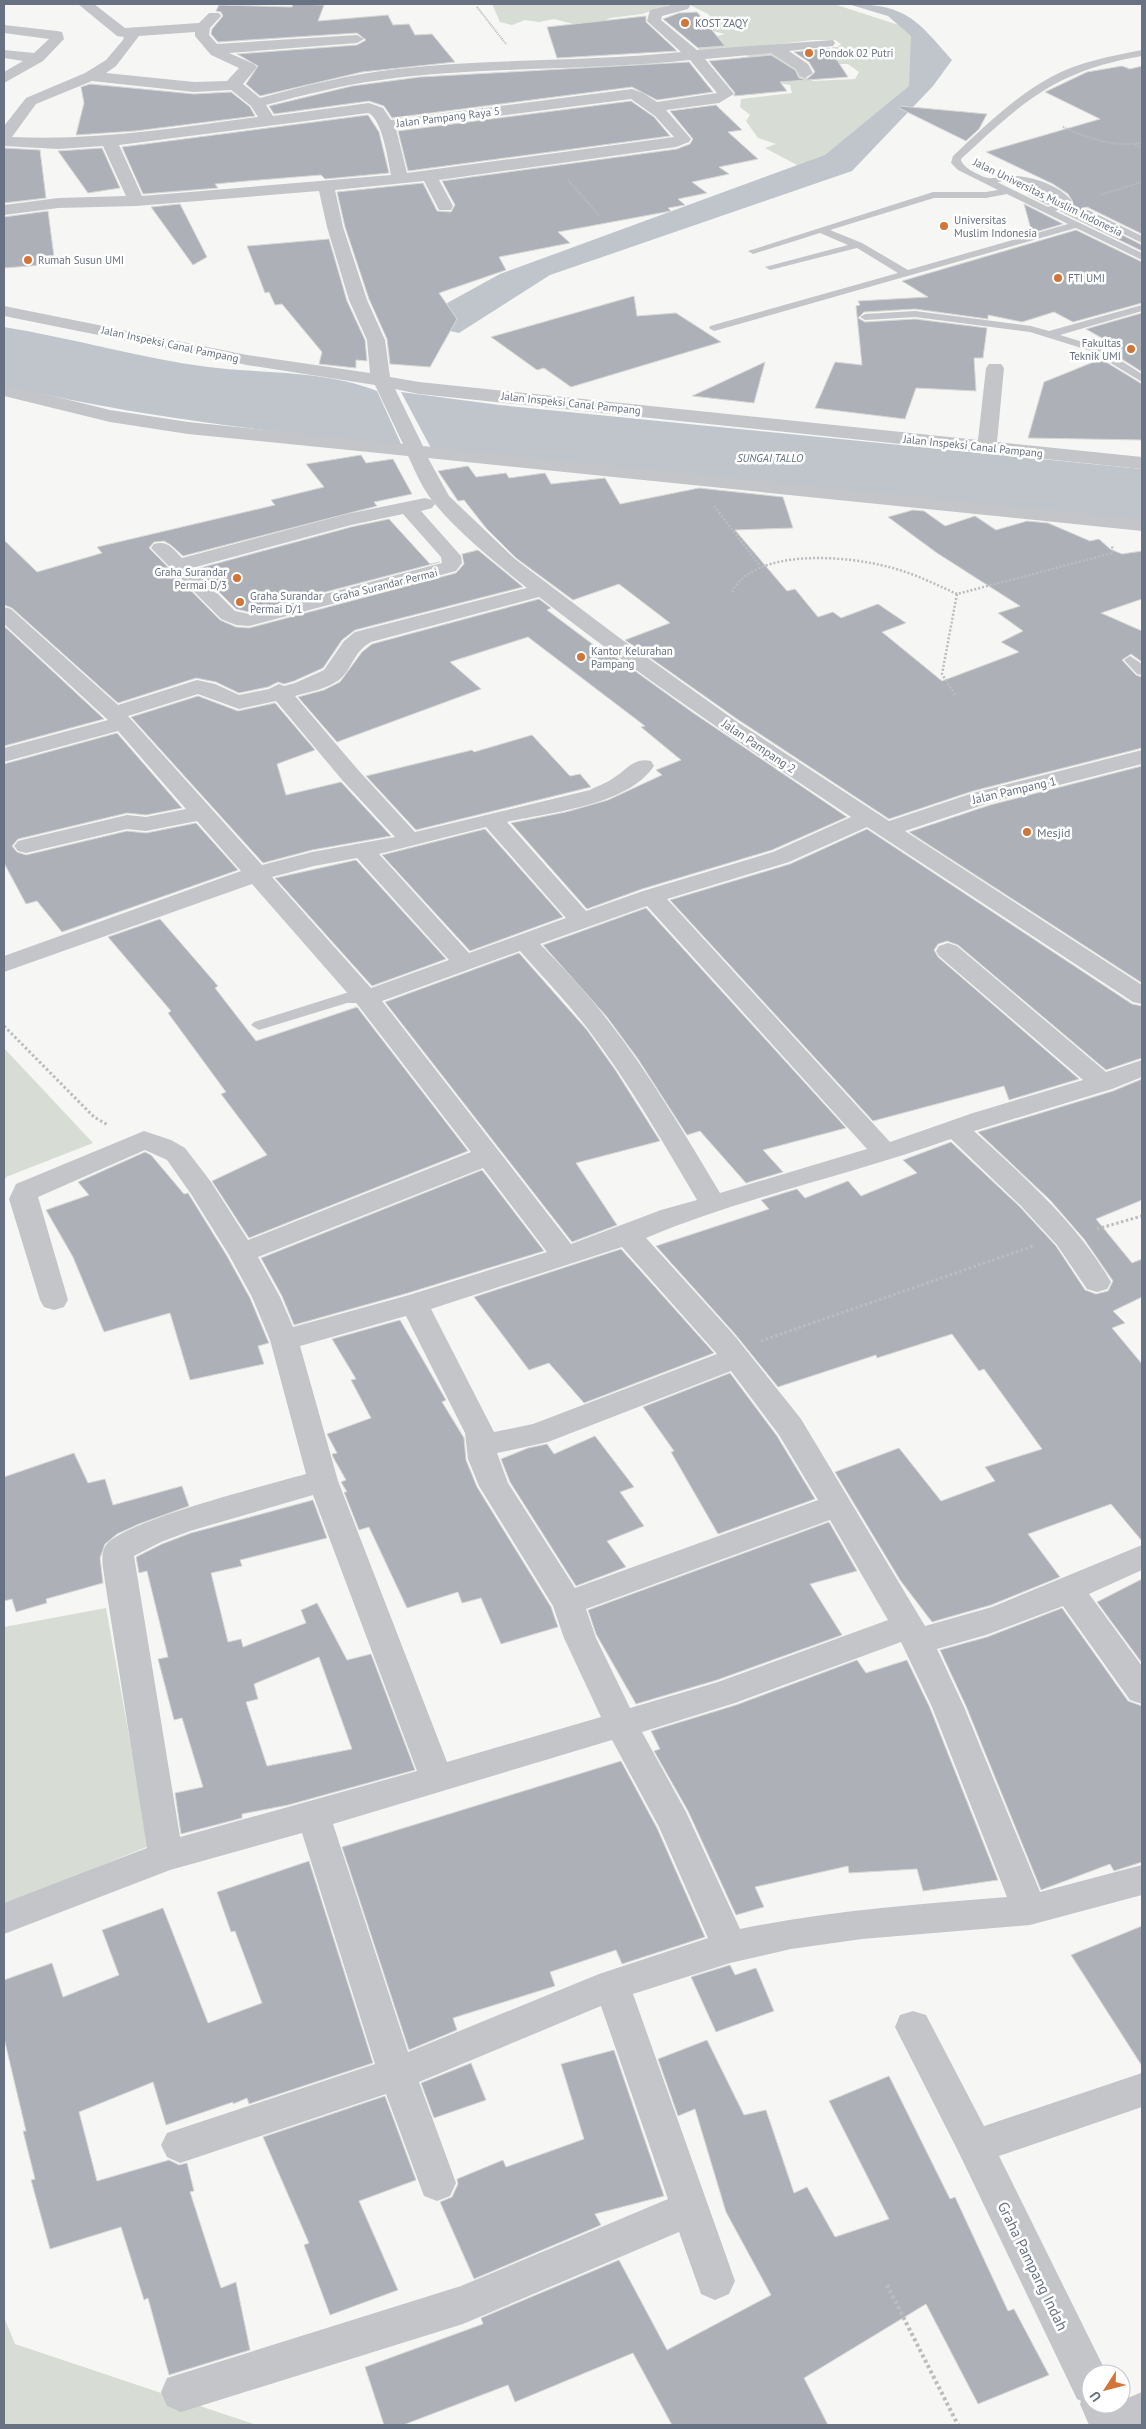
<svg xmlns="http://www.w3.org/2000/svg" width="1146" height="2429" viewBox="0 0 1146 2429" font-family="'PT Sans',sans-serif">
	<rect width="100%" height="100%" fill="#f6f6f4"/>
	<g fill="#d7ddd5">
		<polygon points="492,4 672,4 642,14 610,18 603,22 573,24 554,19 539,22 525,20 512,25 500,22"/>
		<polygon points="688,4 834,4 917,31 922,79 814,174 765,148 776,144 758,138 746,121 750,115 740,107 741,99 792,93 790,85 767,81 746,54 771,51 798,69 798,73 813,81 855,79 859,72 848,64 824,64 822,58 836,58 832,47 838,47 841,44 835,40 813,40 702,53 694,43 725,34 713,31 710,24 715,22 708,14"/>
		<polygon points="4,1048 93,1143 6,1177 4,1182"/>
		<polygon points="106,1608 149,1846 4,1906 4,1627"/>
		<polygon points="4,2317 15,2344 257,2425 4,2425"/>
	</g>
	<g fill="#bfc5cb">
		<path d="M848 4C906 4 916 19 952 60L933 86 852 171 550 275 459 333 419 324 449 302 500 274 825 155 909 86 911 36 888 16Z"/>
		<path d="M4 327C72 338 139 358 208 367 264 374 325 370 377 391L402 446C268 431 134 417 4 385Z"/>
		<polygon points="401,392 499,405 1142,469 1142,522 432,450"/>
	</g>
	<g fill="#adb1b7" stroke="#d8d8d6" fill-rule="evenodd">
		<polygon points="293,4 324,5 318,21 388,15 393,25 409,24 415,35 432,34 455,62 362,72 260,96 246,84 258,66 237,54 357,45 366,40 357,33 218,42 211,34 212,29 223,16 221,12 216,11 219,5 292,7"/>
		<polygon points="697,12 725,46 698,48 663,19 679,13"/>
		<polygon points="646,16 646,22 677,51 557,58 547,27"/>
		<polygon points="829,48 848,77 780,82 787,91 734,96 735,93 709,61 771,55 795,70 799,78 806,80 815,72 809,62 794,52"/>
		<polygon points="689,62 713,92 657,100 632,87 392,118 384,106 369,101 274,114 269,106 352,86 420,77"/>
		<polygon points="1122,66 1130,69 1142,66 1142,234 1087,207 1081,209 1081,214 1142,245 1142,251 1060,211 1068,208 1073,202 1068,194 1053,184 986,152 1100,119 1045,92 1087,72"/>
		<polygon points="90,84 194,94 231,92 250,107 255,116 135,131 76,135 84,103 81,87"/>
		<polygon points="631,101 654,117 670,136 408,171 398,131"/>
		<polygon points="716,105 742,130 728,132 758,159 719,167 729,174 692,182 707,193 678,199 685,205 668,208 671,211 558,232 570,243 499,257 506,270 439,293 457,319 430,367 390,364 387,339 369,299 345,227 337,192 423,183 437,211 451,212 455,205 442,181 677,149 690,144 693,139 670,111"/>
		<polygon points="900,106 987,114 979,129 966,141 899,108"/>
		<polygon points="368,115 379,132 389,173 325,179 321,175 247,181 215,184 218,188 143,194 122,147"/>
		<polygon points="4,148 40,150 46,198 4,203"/>
		<polygon points="102,148 120,188 88,193 58,151"/>
		<polygon points="1039,191 1058,201 1048,205 1027,194"/>
		<polygon points="180,204 207,257 193,265 151,207"/>
		<polygon points="1024,204 1063,224 1032,233"/>
		<polygon points="48,211 55,264 4,268 4,217"/>
		<polygon points="1076,230 1142,262 1142,303 1073,322 1054,312 1022,322 988,315 988,319 915,309 864,312 858,318 865,322 915,319 987,328 983,358 974,358 976,391 916,388 905,419 815,408 835,362 862,365 856,306 860,305 858,301 928,297 902,281"/>
		<polygon points="329,239 347,301 365,340 367,361 356,360 356,368 319,364 322,352 282,304 275,305 269,292 265,293 247,246"/>
		<polygon points="634,296 637,316 676,313 721,342 571,387 544,368 537,370 491,337"/>
		<polygon points="1142,313 1142,372 1114,354 1123,350 1086,329"/>
		<polygon points="1101,359 1142,384 1142,440 1028,438 1044,382"/>
		<polygon points="765,362 754,403 692,396"/>
		<polygon points="361,455 366,463 393,459 412,494 374,502 377,506 183,556 171,545 164,541 154,542 149,548 220,620 236,627 249,628 456,573 464,564 462,554 478,550 523,587 355,630 342,640 323,668 294,681 284,684 278,682 268,687 239,693 216,682 196,678 118,703 12,608 4,605 4,540 37,572 102,553 97,547 275,505 271,500 324,487 306,464"/>
		<polygon points="468,466 476,477 506,473 509,478 545,473 551,484 605,478 620,504 699,488 783,497 793,528 735,530 787,591 795,589 818,617 833,612 841,618 878,604 906,623 882,632 942,681 1019,652 1001,642 1023,631 998,613 1020,606 937,553 888,517 913,510 924,511 945,526 975,516 996,530 1027,521 1048,523 1090,541 1099,539 1110,549 1122,554 1142,551 1142,599 1101,613 1142,631 1142,662 1131,654 1122,660 1136,675 1142,677 1142,748 973,791 889,819 737,719 625,640 670,623 619,584 573,600 516,558 486,528 464,500 458,501 438,471"/>
		<polygon points="389,519 430,564 440,562 249,612 236,609 196,569 351,527"/>
		<polygon points="539,599 551,608 547,610 599,649 603,648 692,712 847,817 772,850 642,889 587,909 511,823 566,812 608,800 662,775 656,770 681,760 641,727 645,726 528,637 450,662 481,689 337,742 298,697 324,690 340,682 362,652 372,644"/>
		<polygon points="4,626 104,719 4,746"/>
		<polygon points="198,696 238,711 275,703 315,750 277,764 286,795 341,782 391,836 312,850 263,863 131,717"/>
		<polygon points="117,733 182,808 146,815 127,813 18,839 12,846 17,852 26,855 127,831 146,833 196,823 238,870 62,932 37,901 26,904 4,863 4,764"/>
		<polygon points="532,735 570,776 580,774 591,787 416,830 366,776 472,750 474,752"/>
		<polygon points="1142,766 1142,983 909,832 990,805"/>
		<polygon points="485,829 563,917 470,951 382,855"/>
		<polygon points="867,829 1132,1004 1142,1006 1142,1058 1106,1070 958,945 947,941 938,944 934,950 938,957 1079,1079 1009,1100 1004,1086 873,1121 670,900 790,864"/>
		<polygon points="356,860 446,959 372,986 275,878"/>
		<polygon points="646,908 846,1128 763,1150 783,1172 746,1183 700,1131 687,1135 638,1059 607,1017 543,945"/>
		<polygon points="160,919 218,986 215,988 256,1041 357,1007 468,1151 249,1238 212,1181 267,1155 221,1094 226,1092 168,1013 171,1011 108,937"/>
		<polygon points="519,953 587,1030 616,1071 660,1141 576,1163 617,1225 572,1242 385,1002"/>
		<polygon points="1142,1079 1142,1200 1096,1219 1132,1263 1142,1259 1142,1297 1113,1311 1125,1323 1112,1328 1142,1364 1142,1541 1111,1504 1028,1534 1060,1577 991,1605 932,1622 900,1580 835,1472 899,1448 941,1501 995,1481 985,1467 1042,1449 984,1369 979,1371 952,1334 877,1358 876,1355 778,1387 735,1334 656,1246 769,1209 761,1200 797,1189 805,1198 848,1181 861,1196 917,1173 903,1160 951,1142 1020,1207 1056,1246 1085,1290 1096,1294 1108,1291 1113,1281 1084,1239 1050,1200 978,1132 1113,1091"/>
		<polygon points="145,1152 151,1155 184,1194 188,1193 227,1256 250,1298 268,1341 269,1343 258,1346 264,1364 190,1380 170,1313 104,1332 73,1257 46,1210 89,1195 78,1182"/>
		<polygon points="482,1170 544,1251 408,1293 294,1325 282,1296 261,1258"/>
		<polygon points="621,1249 714,1353 584,1403 549,1363 529,1370 474,1297"/>
		<polygon points="400,1320 446,1400 442,1402 464,1438 466,1460 477,1487 551,1607 558,1627 501,1644 481,1598 462,1603 458,1592 407,1608 369,1527 359,1530 344,1492 347,1492 341,1482 346,1480 333,1457 332,1454 337,1453 327,1434 371,1418 351,1380 356,1379 332,1339"/>
		<polygon points="730,1373 777,1436 815,1499 718,1534 671,1452 674,1451 643,1407"/>
		<polygon points="595,1436 634,1487 620,1492 644,1526 607,1541 626,1567 576,1586 510,1482 501,1459 528,1448 547,1444 554,1454"/>
		<polygon points="74,1453 88,1483 105,1479 113,1505 182,1486 189,1506 139,1524 117,1534 105,1544 100,1558 103,1583 46,1599 47,1603 16,1612 12,1599 4,1601 4,1477"/>
		<path d="M313 1500 327 1538 240 1560 242 1566 211 1573 228 1642 241 1639 243 1647 306 1623 301 1610 317 1603 347 1660 371 1654 415 1770 288 1805 242 1814V1818L181 1834 175 1793 203 1787 182 1718 174 1720 158 1659 168 1657 147 1571 139 1573 136 1557 162 1544 191 1533ZM319 1657 352 1749 267 1766 246 1702 258 1699 254 1684Z"/>
		<polygon points="829,1522 857,1571 810,1584 842,1635 717,1680 636,1704 596,1634 588,1610"/>
		<polygon points="1142,1579 1142,1663 1097,1602"/>
		<polygon points="1062,1608 1128,1701 1142,1706 1142,1862 1114,1871 1110,1864 1041,1890 966,1706 940,1650 987,1637"/>
		<polygon points="857,1660 866,1673 907,1660 930,1708 998,1880 923,1891 917,1869 849,1873 848,1866 755,1887 764,1907 736,1915 688,1811 654,1751 660,1749 651,1731 736,1705"/>
		<polygon points="621,1761 657,1828 705,1937 622,1964 616,1950 550,1972 555,1986 453,2018 457,2030 409,2050 342,1847"/>
		<polygon points="309,1861 373,2063 249,2104 247,2098 233,2104 233,2102 166,2125 153,2082 79,2112 97,2181 169,2160 179,2165 187,2163 194,2191 190,2192 221,2288 236,2282 250,2350 169,2375 148,2298 144,2300 121,2227 50,2249 31,2180 35,2179 23,2131 26,2131 4,2038 4,1980 52,1963 63,1997 119,1975 102,1930 163,1908 208,2023 262,2003 235,1931 231,1932 217,1892"/>
		<polygon points="1142,1926 1142,2066 1071,1955"/>
		<polygon points="730,1965 735,1975 756,1968 774,2011 716,2032 691,1977"/>
		<polygon points="707,2040 744,2115 766,2110 794,2193 807,2187 835,2237 889,2219 829,2101 889,2076 950,2199 955,2197 1008,2311 1014,2309 1049,2375 978,2404 926,2304 804,2378 828,2425 672,2425 633,2353 515,2402 508,2385 403,2425 384,2425 365,2367 483,2324 481,2318 619,2260 667,2350 771,2295 726,2212 695,2109 678,2116 658,2059"/>
		<polygon points="614,2050 664,2196 595,2214 601,2225 474,2279 440,2202 452,2197 458,2184 457,2179 503,2160 506,2167 584,2139 561,2064"/>
		<polygon points="471,2063 486,2100 434,2118 421,2083"/>
		<polygon points="385,2096 416,2180 359,2201 398,2290 330,2315 304,2245 309,2243 263,2137"/>
	</g>
	<g fill="none" stroke-linecap="round" stroke-linejoin="round">
		<g stroke="#babcbf" stroke-width="2" stroke-dasharray="1 1" stroke-linecap="butt">
			<polyline points="477,7 506,44"/>
			<path d="M1063 127C1089 139 1113 147 1142 143"/>
			<polyline points="1135,145 1142,148"/>
			<polyline points="568,180 599,215"/>
			<polyline points="1100,195 1142,182"/>
		</g>
		<g stroke="#babcbf" stroke-width="2.5" stroke-dasharray="2 2" stroke-linecap="butt">
			<polyline points="714,506 761,567"/>
			<path d="M732 592C755 547 848 556 889 567 913 573 935 584 957 594"/>
			<polyline points="955,695 942,674 957,594 1113,553 1112,546"/>
		</g>
		<g stroke="#babcbf" stroke-width="3" stroke-dasharray="2.5 2.5" stroke-linecap="butt">
			<polyline points="4,1026 94,1117 108,1125"/>
			<polyline points="1097,1229 1142,1216"/>
			<polyline points="761,1341 1033,1246"/>
		</g>
		<polyline stroke="#babcbf" stroke-width="4" stroke-dasharray="3 3" stroke-linecap="butt" points="887,2285 958,2425"/>
		<g fill="#c3c5c9" fill-rule="evenodd">
			<path d="M1142 50V56C1055 71 1024 101 961 159 961 167 980 176 988 178 995 179 1004 175 1012 176 1031 176 1059 185 1072 201L1067 207 1055 211 1142 253V260L1076 228 718 330 714 331 709 328 710 326 898 273 857 248 770 270 765 267 848 245 820 233 753 254 748 251 933 192H986L998 190 958 170 951 163 953 156C983 128 1014 97 1051 77 1078 62 1111 56 1142 50ZM1011 181 1036 187 1062 201 1048 207 997 182ZM1007 194 1068 224 908 270 862 243 830 230 934 198H986Z"/>
			<polygon points="1086,209 1142,236 1142,243 1083,214 1083,210"/>
			<polygon points="1142,305 1142,311 1060,335 1099,347 1142,374 1142,382 1091,351 1030,332 915,317 865,320 860,317 865,314 915,311 1031,326 1049,331"/>
			<polygon points="1130,656 1142,664 1142,675 1137,674 1124,660"/>
			<polygon points="346,993 366,993 373,998 366,1003 347,1003 259,1030 251,1025 254,1022"/>
		</g>
		<g fill="#c3c5c9" fill-rule="evenodd">
			<path d="M78 4H94L125 28 199 23 209 13H219L221 16 210 28 209 35 217 44 357 35 364 39 357 43 229 53 254 64 257 67 243 84 260 98C305 86 350 74 397 69 492 58 587 62 681 52L647 21 650 10 675 4H689L690 6 688 9 662 16 661 20 697 50 833 40 835 43 833 46 789 51 808 64 813 73 805 78 800 76 796 69 771 53 705 59 734 94 719 103 666 110 691 139 689 142 676 147 439 180 453 206 451 210H439L424 181 335 190 343 227 367 300 385 340 390 377 419 382 978 440 986 368 989 364H1001L1004 368 997 442 1142 457V469L419 394 395 389 423 446 1142 519V531L428 458 449 496 515 559 617 636 736 721 889 821 973 793 1142 750V764L989 803 905 831 1142 985V1004L1133 1002 867 827 789 862 667 899 890 1142 973 1113 1083 1080 939 956 936 951 939 946 948 943 957 946 1106 1072 1142 1060V1077L1112 1089 974 1131C1025 1178 1076 1222 1111 1282L1107 1289 1097 1292 1087 1289 1057 1245 1021 1206 951 1139C850 1175 744 1197 646 1238L734 1335 801 1419 925 1626 992 1607 1142 1545V1570L1089 1594 1142 1666V1704L1130 1700 1063 1606 986 1635 937 1649 964 1707 1040 1892 1142 1865V1895L1030 1925 862 1939 791 1949 730 1963 633 1994 735 2281 729 2294 715 2300 701 2294 679 2232 463 2324 181 2412 167 2406 161 2392 167 2378 461 2286 668 2199 601 2006 419 2082 456 2183 450 2196 437 2201 424 2196 386 2094 180 2163 167 2157 161 2145 167 2133 375 2064 302 1833 170 1870 4 1934V1903L147 1848 105 1582C104 1571 99 1555 106 1545 123 1521 271 1484 306 1474L270 1340 252 1297 229 1255 191 1194 167 1160 145 1150 38 1197 68 1300 64 1307 54 1310 44 1307 40 1300 9 1199 16 1184 144 1131 171 1140 185 1148 211 1182 248 1240 471 1152 357 1004 252 884 4 972V956L241 871 197 821 146 831 127 829 26 853 18 851 14 846 18 841 26 839 127 815 146 817 186 809 118 731 4 762V748L108 720 4 624V607L11 609 118 705 197 680 215 684 239 695 269 689 279 684 284 686 295 683 324 670 344 641 355 632 527 588C497 564 459 533 435 504 423 490 416 473 408 456L188 434 110 422 4 396V384L110 410 188 422 403 444 375 385 247 365 4 316V306L247 355 370 373 367 340 349 300 327 227 319 191 136 206 58 208 4 215V205L58 198 126 196 103 146 58 149 4 146V126L26 98 85 73 106 60 123 40 124 37 117 36ZM195 32V36L211 55 239 68 227 81 194 82 106 73 116 66 139 36ZM690 60 717 93 657 102 643 93 632 89 391 120 383 108 369 103 273 116 266 105C304 95 342 85 381 80 483 66 587 71 690 60ZM92 81 194 92 231 90 251 106 258 117C175 128 95 141 12 137L36 104ZM631 99 655 116 674 137 407 173 396 129ZM368 113C382 118 388 160 391 175L142 196 119 145ZM539 597C640 676 745 747 851 817L773 852 643 891 586 911 507 822C551 812 627 806 654 766L651 761C633 757 626 771 612 779 605 784 597 786 590 790L415 832 359 771 295 696C309 692 327 689 339 680 353 668 353 652 371 642ZM198 694 239 709 276 701 343 781 395 837 312 852 262 865 128 716ZM486 827 566 918 469 953 379 854ZM357 858 449 960 371 988 272 877 314 866ZM647 906 867 1149 720 1193C684 1133 649 1073 606 1018 586 992 563 968 540 944ZM520 951C543 977 567 1002 588 1029 629 1083 663 1142 697 1200L661 1210 571 1244 382 1001ZM483 1168 547 1252 409 1295 293 1327 280 1297 258 1257ZM622 1247 717 1354 533 1424 494 1432 431 1309ZM406 1316 465 1433 468 1459 479 1486 553 1606 564 1638 601 1717 447 1762 338 1481 300 1346ZM731 1371 779 1435 818 1500 575 1588 508 1483 497 1453 548 1442ZM313 1495 417 1771 180 1837 134 1556 161 1542 190 1531ZM830 1520 888 1620 718 1682 630 1708 596 1638 586 1609ZM901 1642 932 1707 1007 1897C917 1904 828 1911 740 1929L686 1812 642 1732 735 1703ZM612 1740 659 1827 708 1938 599 1974 408 2052 333 1824Z"/>
			<polygon points="4,25 57,31 62,32 64,39 43,61 4,83 4,72 23,61 4,58 4,50 34,53 49,39 4,33"/>
			<path d="M425 498 432 500 435 504 432 508 421 511 461 556 462 563 456 571 249 626 236 625 221 619 151 548 154 544C168 540 173 549 182 558L347 514ZM403 514 441 557 442 563 249 614 235 611 192 568 351 525Z"/>
			<polygon points="913,2011 926,2015 984,2126 1142,2073 1142,2107 999,2156 1107,2374 1091,2374 1091,2404 1121,2404 1121,2401 1142,2392 1142,2425 1089,2425 1080,2404 1081,2401 1077,2399 959,2153 895,2027 900,2015"/>
		</g>
	</g>
	<g fill="#d27539" stroke="#fff" stroke-width="2">
		<circle cx="685" cy="23" r="5"/>
		<circle cx="809" cy="53" r="5"/>
		<circle cx="944" cy="226" r="5"/>
		<circle cx="28" cy="260" r="5"/>
		<circle cx="1058" cy="278" r="5"/>
		<circle cx="1131" cy="349" r="5"/>
		<circle cx="237" cy="578" r="5"/>
		<circle cx="240" cy="602" r="5"/>
		<circle cx="581" cy="657" r="5"/>
		<circle cx="1027" cy="832" r="5"/>
	</g>
	<g text-anchor="middle" dominant-baseline="central" stroke-width="5" stroke-linejoin="round" paint-order="stroke">
		<g font-size="11" fill="#697282" stroke="#fff" text-anchor="start">
			<text x="695" y="23">KOST ZAQY</text>
			<text x="819" y="53">Pondok 02 Putri</text>
			<text x="954" y="220">Universitas<tspan x="954" dy="13">Muslim Indonesia</tspan></text>
			<text x="38" y="260">Rumah Susun UMI</text>
			<text x="1068" y="278">FTI UMI</text>
			<text x="1121" y="343" text-anchor="end">Fakultas<tspan x="1121" dy="13">Teknik UMI</tspan></text>
			<text x="227" y="572" text-anchor="end">Graha Surandar<tspan x="227" dy="13">Permai D/3</tspan></text>
			<text x="250" y="596">Graha Surandar<tspan x="250" dy="13">Permai D/1</tspan></text>
			<text x="591" y="651">Kantor Kelurahan<tspan x="591" dy="13">Pampang</tspan></text>
		</g>
		<g font-size="11" fill="#697282" stroke="#fff">
			<text transform="translate(448 117) rotate(-7)">Jalan Pampang Raya 5</text>
			<text transform="translate(1048 197) rotate(26)">Jalan Universitas Muslim Indonesia</text>
			<text transform="translate(170 344) rotate(12)">Jalan Inspeksi Canal Pampang</text>
			<text transform="translate(571 403) rotate(6)">Jalan Inspeksi Canal Pampang</text>
			<text transform="translate(973 446) rotate(6)">Jalan Inspeksi Canal Pampang</text>
			<text transform="translate(385 585) rotate(-14)">Graha Surandar Permai</text>
		</g>
		<g font-size="11" font-style="italic" fill="#64737e" stroke="#fff">
			<text x="770" y="458">SUNGAI TALLO</text>
		</g>
		<g font-size="12" fill="#697282" stroke="#fff">
			<text transform="translate(759 746) rotate(34)">Jalan Pampang 2</text>
			<text transform="translate(1014 790) rotate(-13)">Jalan Pampang 1</text>
		</g>
		<g font-size="12" fill="#697282" stroke="#fff" text-anchor="start">
			<text x="1037" y="832">Mesjid</text>
		</g>
		<g font-size="15" fill="#697282" stroke="#fff">
			<text transform="translate(1033 2266) rotate(64)">Graha Pampang Indah</text>
		</g>
	</g>
	<rect width="1146" height="2429" fill="none" stroke="#697282" stroke-width="10"/>
	<g transform="translate(1106 2389) rotate(234)"><circle r="24" fill="#ffffff" stroke="#c3c7cd"/>
	<path d="M0-4L9 19L0 12L-9 19Z" fill="#d27539"/>
	<text y="-8" font-size="14" font-weight="bold" text-anchor="middle" fill="#697282">U</text>
	</g>
</svg>
